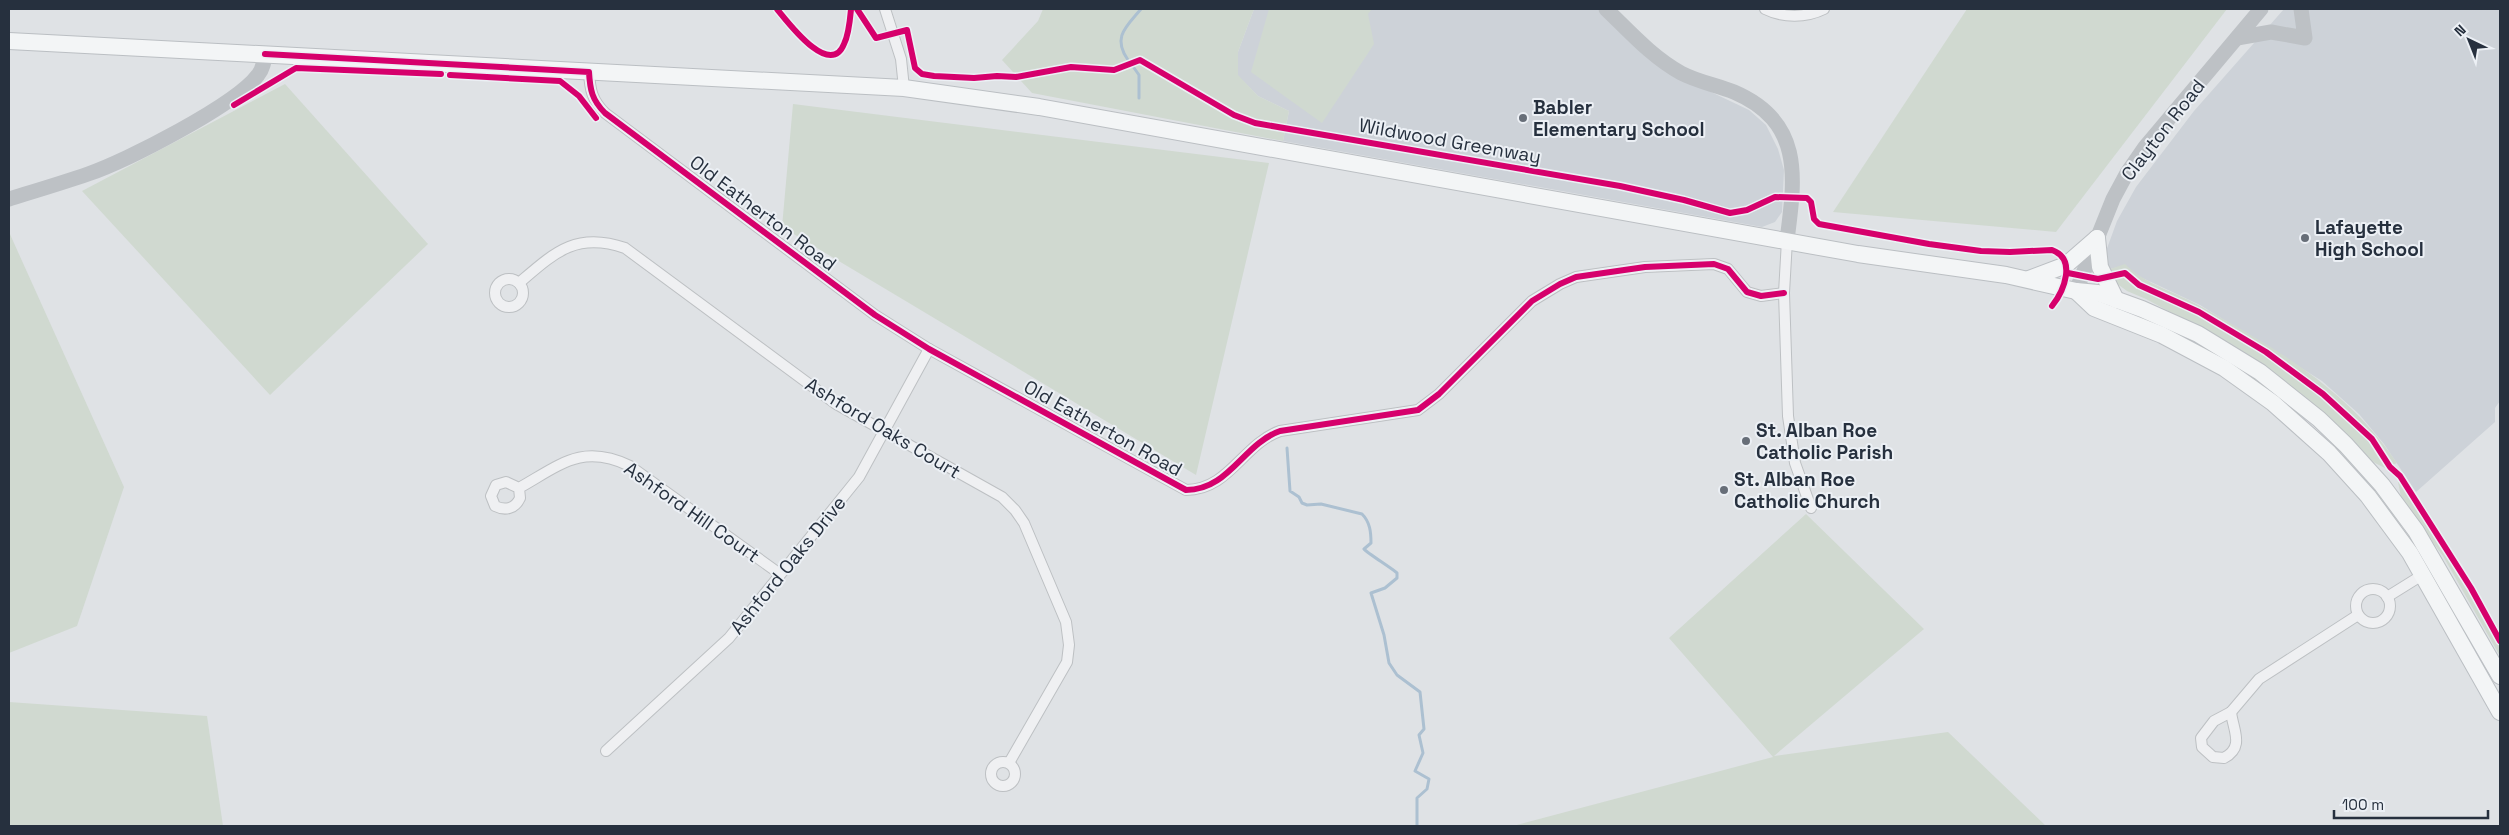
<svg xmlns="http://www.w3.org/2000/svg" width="2509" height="835" viewBox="0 0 2509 835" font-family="'Space Grotesk',sans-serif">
	<rect width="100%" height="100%" fill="#dfe2e5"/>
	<g fill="#cdd2d8">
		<polygon points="1254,9 1600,9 1671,73 1749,110 1766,125 1778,149 1784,170 1782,212 1775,222 1762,227 1283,141 1289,111 1258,96 1238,76 1238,52"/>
		<polygon points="2284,9 2500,9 2500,401 2495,408 2495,422 2416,492 2384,444 2359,414 2322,381 2200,305 2136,275 2125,265 2107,270 2105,254 2117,221 2136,187 2194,111"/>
	</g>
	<g fill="#d0d9d0">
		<polygon points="1043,9 1254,9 1238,52 1238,75 1258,96 1289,111 1283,141 1032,93 1002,60 1038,21"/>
		<polygon points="1269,9 1372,9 1368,14 1374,44 1322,123 1251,72"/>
		<polygon points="1967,9 2227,9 2056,232 1833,212"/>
		<polygon points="285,84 428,244 270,395 82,191"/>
		<polygon points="793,104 1269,163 1196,475 782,227"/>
		<polygon points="9,232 124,487 77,626 9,653"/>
		<path d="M2125 264C2146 285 2176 292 2202 307 2278 350 2346 388 2397 463L2385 468 2375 463 2214 336 2146 299 2127 291 2116 283 2107 270Z"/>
		<polygon points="2403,473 2500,636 2500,656 2443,556 2402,502 2398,482"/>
		<polygon points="1806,514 1924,629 1774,756 1948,732 2046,826 1513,826 1773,757 1669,638"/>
		<polygon points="9,702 207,716 223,826 9,826"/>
	</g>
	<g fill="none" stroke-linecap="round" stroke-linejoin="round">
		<g stroke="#acc0d1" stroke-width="3">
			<path d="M1128 60C1112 37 1126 27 1141 9"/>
			<polyline points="1132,65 1139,75 1139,98"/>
			<path d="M1287 448 1290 491 1299 497 1302 503 1307 505 1321 504 1362 514C1370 522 1371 532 1371 543L1364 549C1367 553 1390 567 1397 573V578L1385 588 1371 593 1384 635 1389 663 1397 675 1420 692 1424 729 1419 735 1423 753 1415 771 1429 779 1427 789 1417 798V826"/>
		</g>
		<g stroke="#bdc0c3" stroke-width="12">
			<g id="street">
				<polyline points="885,9 901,59 904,88"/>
				<path d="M1765 9C1783 18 1806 18 1824 9"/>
				<path d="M589 72C590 90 592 100 605 113L875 315 929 349 1186 490C1229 490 1243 444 1280 431L1418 410 1439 394 1532 301 1560 284 1576 277 1645 267 1714 264 1728 269 1747 292 1761 296 1784 293"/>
				<polyline points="1787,240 1784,293 1788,416 1795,463 1811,508"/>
				<circle cx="509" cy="293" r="14"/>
				<path d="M519 283C554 253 576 231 625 248L836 404 1002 497 1015 510 1024 523 1066 622 1069 645 1067 662 1009 763"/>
				<path d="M519 488 506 482 496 485 491 496 495 506C505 511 515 509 520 498L519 488C560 465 582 443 630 466L780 574"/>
				<circle cx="2373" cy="606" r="17"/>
				<polyline points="2387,597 2424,574"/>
				<polyline points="2231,712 2259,679 2358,615"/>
				<path d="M2231 712C2233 730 2245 747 2224 758L2213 757 2202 747 2201 738 2214 721Z"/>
				<polyline points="606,751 729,638 859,477 929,349"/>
				<circle cx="1003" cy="774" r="12"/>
			</g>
		</g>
		<g stroke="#bbbfc3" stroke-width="18">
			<g id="primary">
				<polyline points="9,41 904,88 1039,107 1858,254 2006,275 2076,291 2098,293 2142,309 2198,334 2260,372 2319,419 2346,445 2382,485 2416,531 2500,676"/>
				<polyline points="2097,238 2100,267 2116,300"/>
				<polyline points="2029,279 2066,265 2097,238"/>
				<polyline points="2076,291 2094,308 2162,335 2224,368 2273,403 2329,453 2368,496 2410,553 2500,712"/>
			</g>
		</g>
		<use href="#street" stroke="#eff0f2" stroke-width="10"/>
		<g stroke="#bdc1c5" stroke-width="15">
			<path d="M1606 9C1630 32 1652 57 1681 73 1698 82 1717 85 1734 92 1804 122 1795 178 1787 240"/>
			<polyline points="2237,38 2271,32 2305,38 2301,9"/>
			<path d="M9 199C35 191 62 183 88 174 126 161 236 105 258 75 263 69 264 62 265 54"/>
			<polyline points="2076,291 2113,199 2127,173 2145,147 2261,9"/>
		</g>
		<use href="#primary" stroke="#f3f5f6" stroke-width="16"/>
		<g stroke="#ecf0f5" stroke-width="9">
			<g id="cycleway">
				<path d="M777 9C787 21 830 79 844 44 849 34 850 20 851 9"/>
				<path d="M857 9 876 38 907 30 915 68 922 74 934 76 974 78 997 76 1016 77 1071 67 1114 70 1140 60 1234 115 1255 123 1620 186 1684 200 1730 213 1747 210 1775 197 1807 198 1811 202 1814 219 1819 224 1929 244 1981 251 2010 252 2052 250C2077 259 2064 291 2052 306"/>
				<path d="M265 54 589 72C590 90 592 100 605 113L875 315 929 349 1186 490C1229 490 1243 444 1280 431L1418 410 1439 394 1532 301 1560 284 1576 277 1645 267 1714 264 1728 269 1747 292 1761 296 1784 293"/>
				<polyline points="450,75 560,81 579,96 596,118"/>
				<polyline points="234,105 296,68 441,74"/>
				<polyline points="2068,273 2098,279 2125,273 2139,285 2199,312 2266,352 2323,394 2372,439 2390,467 2400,476 2471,588 2500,641"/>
			</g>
		</g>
		<use href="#cycleway" stroke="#d6006c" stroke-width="6"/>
	</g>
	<g fill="#676e78" stroke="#ecf0f5" stroke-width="2">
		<circle cx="1523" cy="118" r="5"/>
		<circle cx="2305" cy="238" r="5"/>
		<circle cx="1746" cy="441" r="5"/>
		<circle cx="1724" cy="490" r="5"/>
	</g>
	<g text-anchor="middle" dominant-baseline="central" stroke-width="4" stroke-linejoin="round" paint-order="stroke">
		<g font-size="19" font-weight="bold" fill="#26303e" stroke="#ecf0f5" text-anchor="start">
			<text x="1533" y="107">Babler<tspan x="1533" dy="22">Elementary School</tspan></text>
			<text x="2315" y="227">Lafayette<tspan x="2315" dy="22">High School</tspan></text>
			<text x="1756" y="430">St. Alban Roe<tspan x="1756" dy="22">Catholic Parish</tspan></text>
			<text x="1734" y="479">St. Alban Roe<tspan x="1734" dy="22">Catholic Church</tspan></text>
		</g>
		<g font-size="19" fill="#26303e" stroke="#ecf0f5">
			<text transform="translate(2163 130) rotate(-52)">Clayton Road</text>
			<text transform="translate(1450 141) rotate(10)">Wildwood Greenway</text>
			<text transform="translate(763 213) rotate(37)">Old Eatherton Road</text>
			<text transform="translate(883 428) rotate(31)">Ashford Oaks Court</text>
			<text transform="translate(1103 428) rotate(29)">Old Eatherton Road</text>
			<text transform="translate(692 512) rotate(35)">Ashford Hill Court</text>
			<text transform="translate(788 565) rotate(-51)">Ashford Oaks Drive</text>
		</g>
	</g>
	<rect width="2509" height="835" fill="none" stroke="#26303e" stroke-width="20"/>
	<g transform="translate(2469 40) rotate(317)" stroke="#ecf0f5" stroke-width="4" paint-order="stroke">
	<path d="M0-4L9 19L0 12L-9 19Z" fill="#26303e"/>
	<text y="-8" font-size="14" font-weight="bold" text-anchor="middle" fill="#26303e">N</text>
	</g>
	<path d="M2334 810v8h154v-8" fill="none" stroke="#26303e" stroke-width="2.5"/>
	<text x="2342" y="810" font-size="15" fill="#26303e" stroke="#ecf0f5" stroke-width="4" paint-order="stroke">100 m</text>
</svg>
